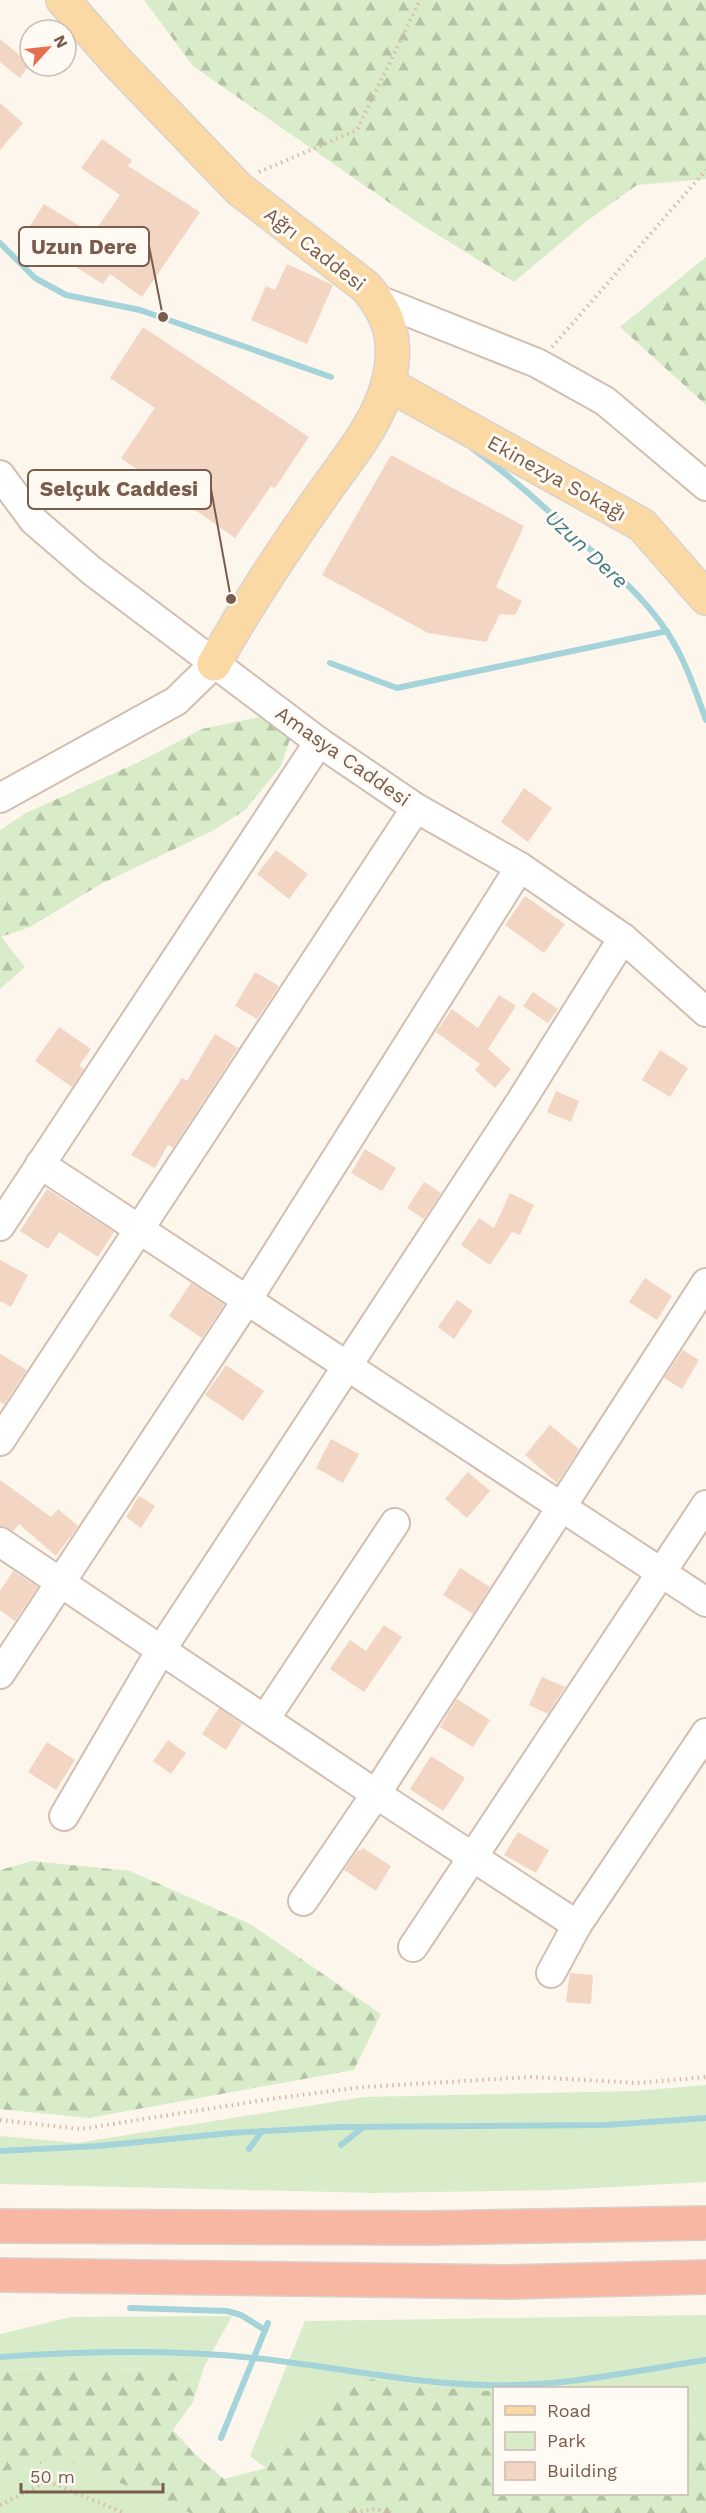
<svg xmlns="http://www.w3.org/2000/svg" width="706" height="2513" viewBox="0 0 706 2513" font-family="'Work Sans',sans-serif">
	<defs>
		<pattern id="forest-firs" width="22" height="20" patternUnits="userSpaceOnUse" patternTransform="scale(1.5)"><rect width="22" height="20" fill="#d8ecc9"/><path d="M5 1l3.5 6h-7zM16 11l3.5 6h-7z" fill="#b4c2a5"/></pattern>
	</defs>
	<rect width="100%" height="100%" fill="#fdf6ec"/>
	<g fill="#d8ecc9">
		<polygon points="706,2085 706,2182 557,2190 374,2193 0,2184 0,2136 77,2143 364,2097 636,2091"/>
		<polygon points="706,2315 706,2422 687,2423 686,2388 494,2388 494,2391 472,2391 372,2379 333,2392 297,2424 266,2468 250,2456 305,2321"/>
		<polygon points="232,2316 204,2367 177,2370 0,2368 0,2334 71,2317"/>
		<polygon points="64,2459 190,2513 0,2513 0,2472"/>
	</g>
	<g fill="url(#forest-firs)">
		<polygon points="144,0 706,0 706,179 637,185 583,224 514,282 417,222 193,66"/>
		<polygon points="706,257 706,405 620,327"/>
		<polygon points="259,717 290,739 281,766 245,810 212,831 101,884 30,927 1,937 25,967 0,989 0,830 26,813 143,760 202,729"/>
		<polygon points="32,1861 130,1871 252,1925 381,2014 354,2070 88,2118 0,2109 0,1870"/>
		<polygon points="204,2367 193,2402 173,2430 195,2454 224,2479 266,2468 297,2424 333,2392 372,2379 472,2391 494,2391 494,2494 686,2494 687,2423 706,2422 706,2513 190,2513 64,2459 0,2472 0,2368 177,2370"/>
	</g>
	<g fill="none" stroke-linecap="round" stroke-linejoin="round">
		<g stroke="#a5d3da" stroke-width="6">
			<polyline points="0,243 35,278 66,295 140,310 331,377"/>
			<path d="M473 449C516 480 554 516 592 551 618 576 647 601 667 632 685 659 695 690 706 720"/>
			<polyline points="330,663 397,688 667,631"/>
			<polyline points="341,2145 361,2129"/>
			<polyline points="249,2149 262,2131"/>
			<polyline points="0,2151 98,2146 231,2133 338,2127 606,2125 706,2118"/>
			<polyline points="130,2308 227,2311 241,2315 265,2330"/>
			<path d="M0 2357C85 2351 169 2349 254 2358 331 2366 407 2383 485 2385 559 2388 633 2371 706 2360"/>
			<polyline points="221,2438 268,2323"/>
		</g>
	</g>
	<g fill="#f3d5c3">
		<polygon points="0,39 30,64 20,78 0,62"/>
		<polygon points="0,103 23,123 0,150"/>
		<polygon points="102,139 132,160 128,166 200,212 142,297 110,274 103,284 24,235 44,204 93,234 120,195 81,168"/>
		<polygon points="287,264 333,285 307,344 251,320 266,286 275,290"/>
		<polygon points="143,327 309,437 275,488 271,486 235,538 121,458 155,408 110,378"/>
		<polygon points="391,455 524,526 496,587 522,601 515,615 500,614 486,642 428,633 322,575"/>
		<polygon points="524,788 552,808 528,842 501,822"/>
		<polygon points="276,850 308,874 289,899 257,874"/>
		<polygon points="525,896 565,924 544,953 505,925"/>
		<polygon points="255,972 279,986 257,1019 235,1006"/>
		<polygon points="533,992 558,1009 548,1023 523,1006"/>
		<polygon points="499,995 516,1006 488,1049 511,1069 495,1088 475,1070 480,1064 436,1032 452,1009 478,1028"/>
		<polygon points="59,1027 91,1049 79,1066 84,1069 72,1087 35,1061"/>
		<polygon points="215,1034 238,1048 173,1148 168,1145 155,1168 131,1155 182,1078 187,1081"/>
		<polygon points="660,1050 688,1068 670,1097 642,1080"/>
		<polygon points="556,1091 579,1101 571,1122 547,1112"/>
		<polygon points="365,1149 396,1168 382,1191 351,1173"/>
		<polygon points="424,1182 441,1193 424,1219 407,1208"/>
		<polygon points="47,1189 114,1232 98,1257 59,1232 48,1249 20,1231"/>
		<polygon points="510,1193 534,1205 520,1235 512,1232 490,1265 461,1245 479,1218 494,1228"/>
		<polygon points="0,1260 28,1275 11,1307 0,1301"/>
		<polygon points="645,1278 672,1296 657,1320 629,1302"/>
		<polygon points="191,1283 224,1305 202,1338 169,1316"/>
		<polygon points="457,1300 473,1311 454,1339 438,1327"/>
		<polygon points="683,1350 699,1360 682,1389 664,1378"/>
		<polygon points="0,1354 27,1370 4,1404 0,1402"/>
		<polygon points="226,1365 264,1391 243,1421 205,1395"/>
		<polygon points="550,1425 579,1449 557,1483 525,1455"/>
		<polygon points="331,1439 359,1454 343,1483 316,1468"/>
		<polygon points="468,1472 490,1491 467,1518 445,1499"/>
		<polygon points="0,1480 51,1517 58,1509 78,1526 56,1556 19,1524 13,1531 0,1526"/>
		<polygon points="139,1496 155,1506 141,1528 126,1517"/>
		<polygon points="460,1568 490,1587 473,1614 443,1595"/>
		<polygon points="13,1571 38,1587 15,1621 0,1610 0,1591"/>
		<polygon points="384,1625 402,1637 364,1692 330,1669 350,1640 366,1651"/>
		<polygon points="542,1677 565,1687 548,1714 529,1705"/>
		<polygon points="457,1699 490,1720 473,1747 440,1727"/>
		<polygon points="219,1708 242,1724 226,1750 202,1734"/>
		<polygon points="168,1740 186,1753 171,1774 153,1761"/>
		<polygon points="47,1742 75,1760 56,1790 28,1772"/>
		<polygon points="431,1756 465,1778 443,1811 410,1789"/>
		<polygon points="518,1832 549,1850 536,1873 504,1855"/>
		<polygon points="363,1848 391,1866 376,1891 344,1870 358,1850 360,1851"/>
		<polygon points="570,1973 593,1975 591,2004 566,2002"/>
	</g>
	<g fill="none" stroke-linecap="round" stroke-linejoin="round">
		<g stroke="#d1beb0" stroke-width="32">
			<g id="minor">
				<polyline points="376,299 537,363 605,401 706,486"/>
				<polyline points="0,475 34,521 92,571 319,742 416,808 520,867 623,938 706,1012"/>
				<polyline points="0,798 176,701 214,664"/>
				<polyline points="40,1164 706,1602"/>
				<polyline points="0,1226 319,742"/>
				<polyline points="0,1441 416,808"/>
				<polyline points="0,1542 376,1794 577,1925"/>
				<polyline points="0,1674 247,1300 520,867"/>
				<polyline points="265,1719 395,1523"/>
				<polyline points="64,1816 161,1650 521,1101 623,938"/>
				<polyline points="303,1901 376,1794 706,1283"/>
				<polyline points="413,1947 706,1505"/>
				<polyline points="551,1973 577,1925 706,1733"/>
			</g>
		</g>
		<g stroke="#dad1cd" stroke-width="36">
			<g id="major">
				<path d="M63 0 116 61 239 189 366 287C392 317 398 345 388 384 377 426 344 463 320 498 282 552 246 606 214 664"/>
				<polyline points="388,384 642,525 706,598"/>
			</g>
		</g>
		<g stroke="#dad1cd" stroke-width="36">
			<g id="highway">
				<polyline points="0,2226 429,2228 706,2223"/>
				<polyline points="0,2275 509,2282 706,2277"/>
			</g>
		</g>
		<g stroke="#d9b8a5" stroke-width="4" stroke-dasharray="1.5 4.5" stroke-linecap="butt">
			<polyline points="259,172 357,130 420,0"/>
			<polyline points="552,347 706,170"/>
			<polyline points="0,2120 81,2129 270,2099 364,2087 531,2077 637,2083 706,2077"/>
			<polyline points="0,2505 47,2481 124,2513"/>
			<polyline points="349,2513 376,2509 391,2513"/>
		</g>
		<use href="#minor" stroke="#fff" stroke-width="28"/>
		<use href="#major" stroke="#fbd9a5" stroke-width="33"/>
		<use href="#highway" stroke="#f7b7a3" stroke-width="33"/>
	</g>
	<g text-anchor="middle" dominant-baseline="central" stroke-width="6" stroke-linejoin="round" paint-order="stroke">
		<g font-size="20" fill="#7a5c4d" stroke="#fffaf3">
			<text transform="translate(315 249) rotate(38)">Ağrı Caddesi</text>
			<text transform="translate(557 478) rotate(29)">Ekinezya Sokağı</text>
			<text transform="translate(343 756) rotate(35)">Amasya Caddesi</text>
		</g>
		<g font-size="21" font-style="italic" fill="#437c86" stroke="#fffaf3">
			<text transform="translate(587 549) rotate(43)">Uzun Dere</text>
		</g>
	</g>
	<path fill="none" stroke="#7a5c4d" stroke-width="2" d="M163 317L149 246M231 599L211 489"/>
	<g fill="#7a5c4d" stroke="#fffaf3" stroke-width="2">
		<circle cx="163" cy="317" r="6"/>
		<circle cx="231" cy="599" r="6"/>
	</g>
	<g fill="#fffaf3" stroke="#7a5c4d" stroke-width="2">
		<rect x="19" y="227" width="130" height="39" rx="6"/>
		<rect x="28" y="470" width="183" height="39" rx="6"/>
	</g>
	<g font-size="21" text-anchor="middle" font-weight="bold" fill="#7a5c4d">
		<text x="84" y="254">Uzun Dere</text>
		<text x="119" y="496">Selçuk Caddesi</text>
	</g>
	<rect x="493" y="2387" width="195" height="108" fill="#fffaf3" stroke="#cabbb1" stroke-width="1.5"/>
	<rect x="505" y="2406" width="30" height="9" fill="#fbd9a5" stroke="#cabbb1" stroke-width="1.5"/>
	<text x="547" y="2417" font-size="18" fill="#7a5c4d">Road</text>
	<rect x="505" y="2432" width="30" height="18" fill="#d8ecc9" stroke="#cabbb1" stroke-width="1.5"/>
	<text x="547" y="2447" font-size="18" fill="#7a5c4d">Park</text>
	<rect x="505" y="2462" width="30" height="18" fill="#f3d5c3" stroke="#cabbb1" stroke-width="1.5"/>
	<text x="547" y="2477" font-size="18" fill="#7a5c4d">Building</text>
	<g transform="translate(48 48) rotate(63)"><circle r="28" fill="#fffaf3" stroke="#cabbb1" stroke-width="1.5"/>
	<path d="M0-4.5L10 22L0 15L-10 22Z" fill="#e76f51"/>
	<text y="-9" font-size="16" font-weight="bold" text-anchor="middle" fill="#7a5c4d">N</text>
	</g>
	<path d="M21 2483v9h142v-9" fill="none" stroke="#7a5c4d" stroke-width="3"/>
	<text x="30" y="2483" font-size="18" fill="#7a5c4d" stroke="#fffaf3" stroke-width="4.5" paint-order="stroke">50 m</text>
</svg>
